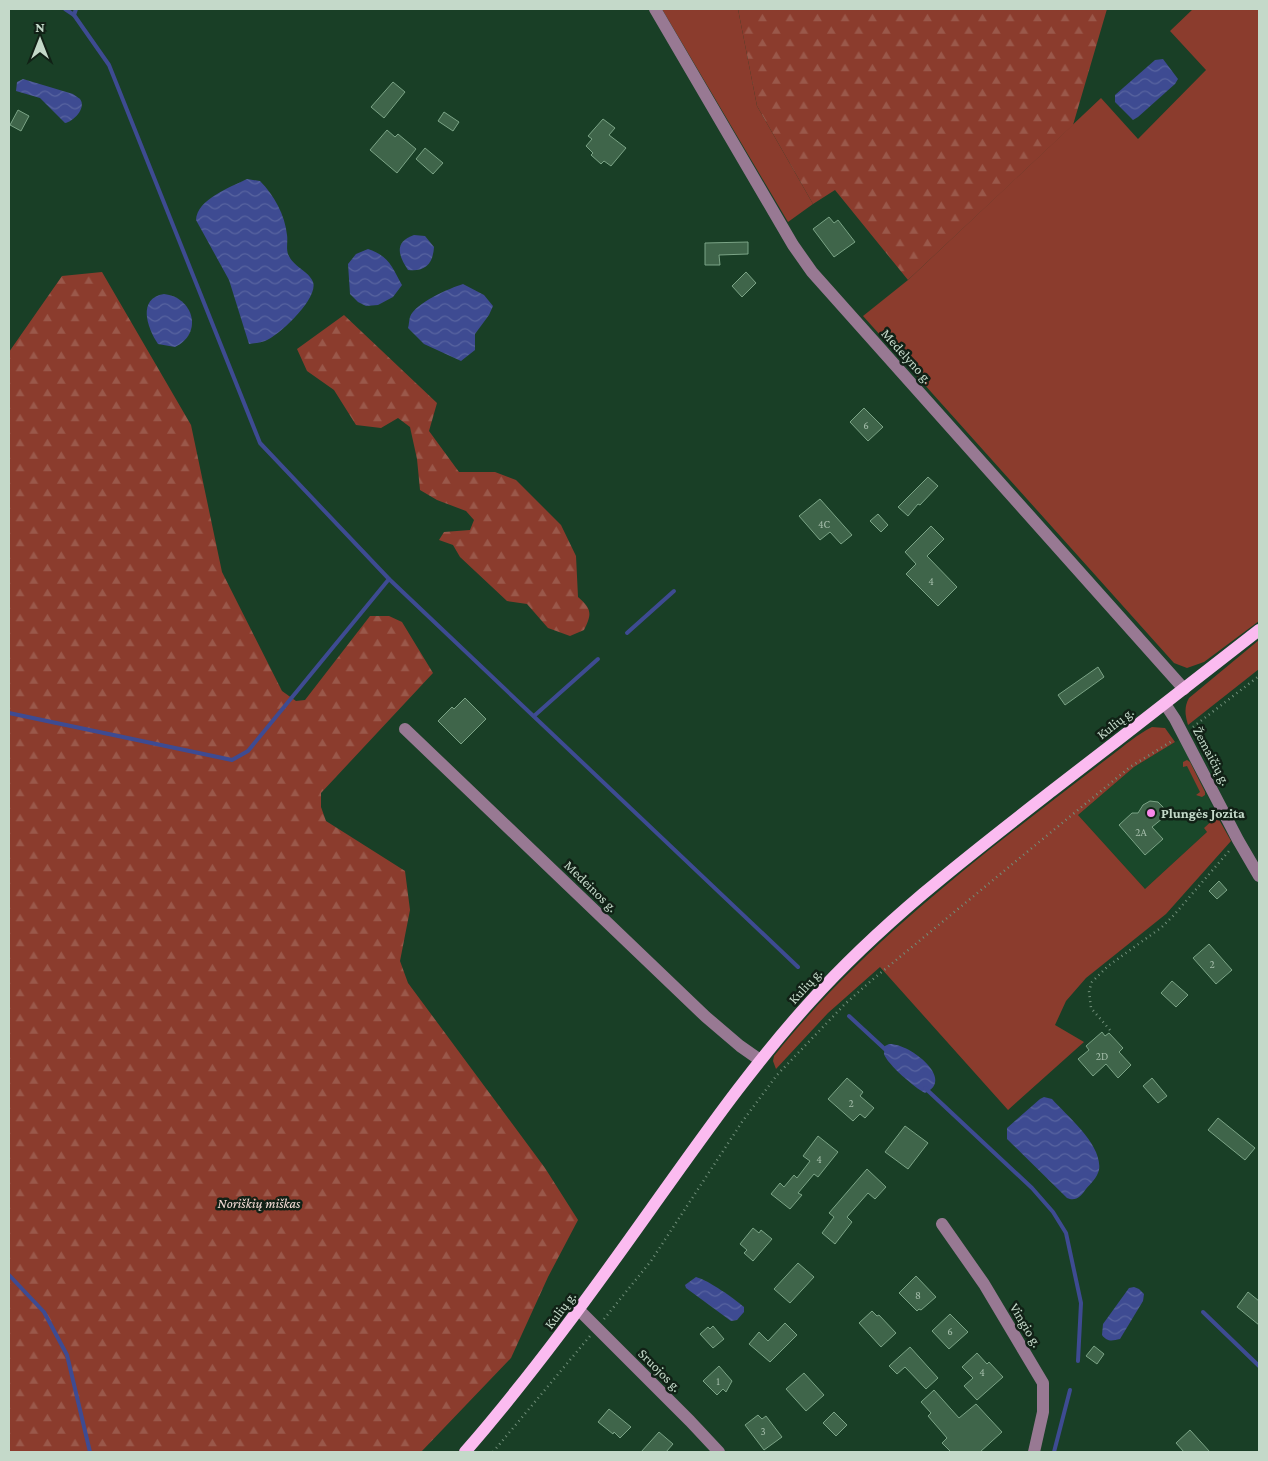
<svg xmlns="http://www.w3.org/2000/svg" width="1268" height="1461" viewBox="0 0 1268 1461" font-family="'Crimson Pro',serif">
	<defs>
		<pattern id="forest-firs" width="22" height="20" patternUnits="userSpaceOnUse" patternTransform="scale(1.25)"><rect width="22" height="20" fill="#8b3c2d"/><path d="M5 1l3.5 6h-7zM16 11l3.5 6h-7z" fill="#9a584a"/></pattern>
		<pattern id="water-waves" width="16" height="10" patternUnits="userSpaceOnUse" patternTransform="scale(1.25)"><rect width="16" height="10" fill="#3e4b92"/><path d="M0 5q4-4 8 0t8 0" fill="none" stroke="#5864a0"/></pattern>
	</defs>
	<rect width="100%" height="100%" fill="#193f26"/>
	<polygon fill="#1a482a" points="1180,739 1217,816 1204,828 1207,832 1145,889 1078,815 1134,767"/>
	<g fill="#8b3c2d">
		<polygon points="662,9 738,9 757,106 813,204 788,222"/>
		<polygon points="1193,9 1259,9 1259,621 1204,662 1187,668 1174,663 863,316 908,280 1101,98 1138,139 1206,70 1170,31"/>
		<path d="M1259 640V669L1188 725C1185 715 1184 707 1189 698Z"/>
		<path d="M1152 727 1165 728 1175 742 1134 767 1078 815 1145 889 1207 832 1204 828 1217 816 1231 841 1166 914 1086 978 1066 1001 1055 1025 1084 1042 1008 1110 880 967 828 1013 776 1069 773 1061 774 1056C853 957 952 878 1052 801 1072 786 1092 770 1112 755 1125 745 1138 734 1152 727Z"/>
		<polygon points="1187,760 1190,762 1205,792 1205,795 1202,797 1196,795 1200,792 1187,766 1183,767 1183,762"/>
	</g>
	<g fill="url(#forest-firs)">
		<polygon points="738,9 1107,9 1073,125 908,280 835,190 813,204 757,106"/>
		<polygon points="102,272 191,425 222,572 282,691 296,701 305,700 370,616 389,616 402,622 433,673 321,793 321,807 326,821 405,871 410,910 400,961 408,983 545,1168 578,1220 548,1277 511,1358 421,1452 9,1452 9,352 62,276"/>
		<path d="M344 315 437 403 429 431 459 472H495L516 480 561 525 576 556 578 597C592 609 592 614 584 630L570 636 548 628 527 604 507 601 460 557 453 545 439 540 444 532 470 530 474 520 466 511 437 500 420 490 417 459 410 427 398 418 381 428 356 425 334 390 307 371 297 349Z"/>
	</g>
	<g fill="url(#water-waves)">
		<polygon points="1163,59 1178,79 1175,84 1138,117 1133,120 1115,102 1115,95 1155,60"/>
		<path d="M23 79 73 94C74 95 79 98 80 99 87 108 73 122 65 123L40 98 16 91 17 82Z"/>
		<path d="M247 179 260 181C274 195 285 215 287 235 288 241 286 248 288 254 293 267 309 271 313 282 319 298 279 336 265 341 260 343 254 343 249 344L229 280 196 220C197 199 231 187 247 179Z"/>
		<path d="M414 235 425 236 434 247C433 263 426 272 408 270 398 255 394 242 414 235Z"/>
		<path d="M368 249C389 256 392 267 402 285L393 297 378 305 366 306 358 302 350 294 348 264 356 254Z"/>
		<path d="M463 284 484 295 493 306 489 315 475 334V350L461 361 424 344 408 328C409 325 409 320 410 317 415 303 450 288 463 284Z"/>
		<path d="M164 294C193 297 204 333 175 347L158 344C147 328 137 298 164 294Z"/>
		<path d="M889 1044C910 1043 956 1080 925 1093 915 1088 887 1064 884 1054 884 1053 885 1047 885 1046Z"/>
		<path d="M1044 1097 1052 1099C1067 1116 1103 1145 1099 1170 1097 1178 1091 1183 1086 1189 1081 1196 1076 1202 1067 1198L1007 1139V1128L1040 1099Z"/>
		<path d="M696 1277C710 1281 733 1298 744 1307V1312L737 1320 731 1321 686 1288 685 1285Z"/>
		<path d="M1134 1287 1139 1289 1144 1294 1143 1301 1120 1339C1112 1341 1107 1342 1102 1335L1103 1324 1129 1288Z"/>
	</g>
	<g fill="none" stroke-linecap="round" stroke-linejoin="round">
		<g stroke="#3e4b92" stroke-width="4">
			<polyline points="65,9 74,15"/>
			<polyline points="76,9 74,15 109,65 260,443 389,579 798,967"/>
			<polyline points="627,633 674,591"/>
			<polyline points="9,713 232,760 248,751 389,579"/>
			<polyline points="534,716 598,659"/>
			<polyline points="849,1016 888,1052"/>
			<polyline points="925,1088 1032,1188 1053,1212 1066,1233 1081,1303 1078,1361"/>
			<polyline points="9,1275 44,1312 67,1355 90,1452"/>
			<polyline points="1203,1312 1259,1366"/>
			<polyline points="1054,1452 1070,1390"/>
		</g>
	</g>
	<g fill="#3f654a" stroke="#7ba486">
		<polygon points="393,82 405,92 384,118 371,107"/>
		<polygon points="18,110 29,116 21,131 10,125"/>
		<polygon points="444,112 459,122 453,131 438,121"/>
		<polygon points="603,119 615,128 609,135 626,148 611,166 604,161 601,164 591,155 593,153 586,146 592,139 588,136"/>
		<polygon points="387,130 395,137 398,134 416,149 397,173 370,150"/>
		<polygon points="425,148 443,163 433,174 416,159"/>
		<polygon points="829,217 834,223 838,220 855,242 834,257 813,229"/>
		<polygon points="748,242 748,254 719,255 720,265 705,265 705,243"/>
		<polygon points="746,272 756,283 742,297 732,286"/>
		<polygon points="864,408 883,427 868,441 850,422"/>
		<polygon points="928,477 938,486 920,505 918,504 908,516 898,507"/>
		<polygon points="820,499 852,535 841,544 830,532 820,540 799,516"/>
		<polygon points="878,514 888,525 881,532 870,521"/>
		<polygon points="931,526 944,539 927,556 957,587 938,606 906,574 916,564 905,552"/>
		<polygon points="1098,667 1104,677 1065,705 1058,695"/>
		<polygon points="465,698 486,719 461,744 438,721 452,707 454,709"/>
		<polygon points="1150,801 1158,802 1163,807 1164,811 1163,818 1152,827 1163,839 1145,855 1119,825 1132,813 1138,813 1143,805"/>
		<polygon points="1219,881 1227,890 1217,899 1209,891"/>
		<polygon points="1209,944 1232,970 1216,984 1193,958"/>
		<polygon points="1172,981 1188,995 1176,1007 1161,993"/>
		<polygon points="1102,1032 1105,1036 1109,1033 1123,1048 1119,1052 1131,1065 1118,1078 1106,1064 1093,1076 1078,1059 1089,1050 1086,1046"/>
		<polygon points="847,1078 863,1092 860,1096 874,1108 865,1118 860,1114 853,1121 828,1099"/>
		<polygon points="1152,1078 1167,1096 1158,1103 1143,1086"/>
		<polygon points="1218,1118 1255,1148 1245,1160 1208,1130"/>
		<polygon points="905,1126 928,1143 908,1169 885,1152"/>
		<polygon points="818,1136 838,1152 818,1177 814,1174 798,1193 802,1195 790,1209 771,1194 780,1183 784,1187 794,1175 797,1178 810,1161 803,1156"/>
		<polygon points="867,1169 886,1187 875,1199 868,1193 847,1217 852,1222 835,1244 822,1233 834,1217 829,1213"/>
		<polygon points="753,1228 759,1233 761,1230 772,1239 753,1261 744,1253 747,1250 740,1244"/>
		<polygon points="798,1263 814,1277 790,1303 774,1289"/>
		<polygon points="916,1276 936,1297 921,1310 919,1309 917,1311 899,1293"/>
		<polygon points="1248,1292 1259,1301 1259,1325 1237,1307"/>
		<polygon points="872,1311 877,1316 879,1315 896,1333 881,1347 859,1323"/>
		<polygon points="950,1314 968,1332 949,1349 932,1331"/>
		<polygon points="785,1323 797,1335 770,1362 749,1344 759,1332 768,1341"/>
		<polygon points="713,1326 724,1339 713,1348 700,1334 708,1327 710,1329"/>
		<polygon points="1094,1346 1104,1354 1097,1364 1086,1356"/>
		<polygon points="910,1347 938,1378 926,1389 905,1367 897,1374 889,1366"/>
		<polygon points="977,1353 987,1364 989,1362 1003,1377 977,1400 964,1386 973,1378 962,1367"/>
		<polygon points="719,1366 732,1381 726,1392 723,1389 717,1395 703,1381"/>
		<polygon points="804,1373 824,1395 806,1411 786,1389"/>
		<polygon points="934,1390 959,1418 976,1404 1002,1432 980,1452 951,1452 942,1443 947,1438 928,1416 931,1413 921,1402"/>
		<polygon points="609,1409 631,1427 620,1438 614,1432 613,1434 598,1422"/>
		<polygon points="834,1412 847,1425 836,1436 823,1423"/>
		<polygon points="758,1415 762,1419 766,1416 782,1437 764,1450 745,1425"/>
		<polygon points="1190,1430 1210,1452 1184,1452 1176,1443"/>
		<polygon points="659,1432 673,1444 666,1452 641,1452"/>
	</g>
	<g fill="none" stroke-linecap="round" stroke-linejoin="round">
		<g stroke="#72907b" stroke-width="2.5" stroke-dasharray="1 4" stroke-linecap="butt">
			<polyline points="1193,727 1259,676"/>
			<polyline points="1110,1030 1091,1008 1089,991 1092,982 1108,966 1162,927 1174,915 1229,851"/>
			<polyline points="604,1319 651,1261 742,1122 777,1075 845,1004 872,980 1130,767 1172,741"/>
			<polyline points="493,1452 590,1336"/>
		</g>
		<g stroke="#987993" stroke-width="12">
			<polyline points="655,9 793,245 812,272 1184,689"/>
			<polyline points="1165,704 1175,719 1238,840 1259,876"/>
			<polyline points="405,729 706,1017 740,1046 760,1060"/>
			<polyline points="942,1224 984,1284 1043,1383 1043,1412 1034,1452"/>
			<polyline points="579,1310 690,1421 719,1452"/>
		</g>
		<path stroke="#fbbbf0" stroke-width="12" d="M465 1452C532 1375 592 1292 651 1209 702 1138 751 1067 810 1002 882 922 968 856 1053 790 1122 737 1191 683 1259 630"/>
	</g>
	<circle fill="#f987e9" stroke="#112116" stroke-width="2" cx="1151" cy="813" r="5"/>
	<g text-anchor="middle" dominant-baseline="central" stroke-width="5" stroke-linejoin="round" paint-order="stroke">
		<g font-size="11" fill="#a3bca9">
			<text x="866" y="425">6</text>
			<text x="824" y="524">4C</text>
			<text x="931" y="581">4</text>
			<text x="1141" y="832">2A</text>
			<text x="1212" y="964">2</text>
			<text x="1102" y="1056">2D</text>
			<text x="851" y="1103">2</text>
			<text x="819" y="1159">4</text>
			<text x="918" y="1295">8</text>
			<text x="950" y="1331">6</text>
			<text x="982" y="1372">4</text>
			<text x="718" y="1381">1</text>
			<text x="763" y="1431">3</text>
		</g>
		<g font-size="14" fill="#c4d9c9" stroke="#112116">
			<text transform="translate(907 356) rotate(48)">Medelyno g.</text>
			<text transform="translate(1115 723) rotate(-38)">Kulių g.</text>
			<text transform="translate(1212 756) rotate(62)">Žemaičių g.</text>
			<text transform="translate(591 886) rotate(44)">Medeinos g.</text>
			<text transform="translate(805 986) rotate(-48)">Kulių g.</text>
			<text transform="translate(560 1310) rotate(-53)">Kulių g.</text>
			<text transform="translate(1026 1325) rotate(59)">Vingio g.</text>
			<text transform="translate(660 1370) rotate(45)">Sruojos g.</text>
		</g>
		<g font-size="14" font-weight="bold" fill="#c4d9c9" stroke="#112116" text-anchor="start">
			<text x="1161" y="813">Plungės Jozita</text>
		</g>
		<g font-size="14" font-style="italic" fill="#f7ded8" stroke="#112116">
			<text x="259" y="1203">Noriškių miškas</text>
		</g>
	</g>
	<rect width="1268" height="1461" fill="none" stroke="#c4d9c9" stroke-width="20"/>
	<g transform="translate(40 40)" stroke="#112116" stroke-width="4" paint-order="stroke">
	<path d="M0-4L9 19L0 12L-9 19Z" fill="#c4d9c9"/>
	<text y="-8" font-size="14" font-weight="bold" text-anchor="middle" fill="#c4d9c9">N</text>
	</g>
</svg>
